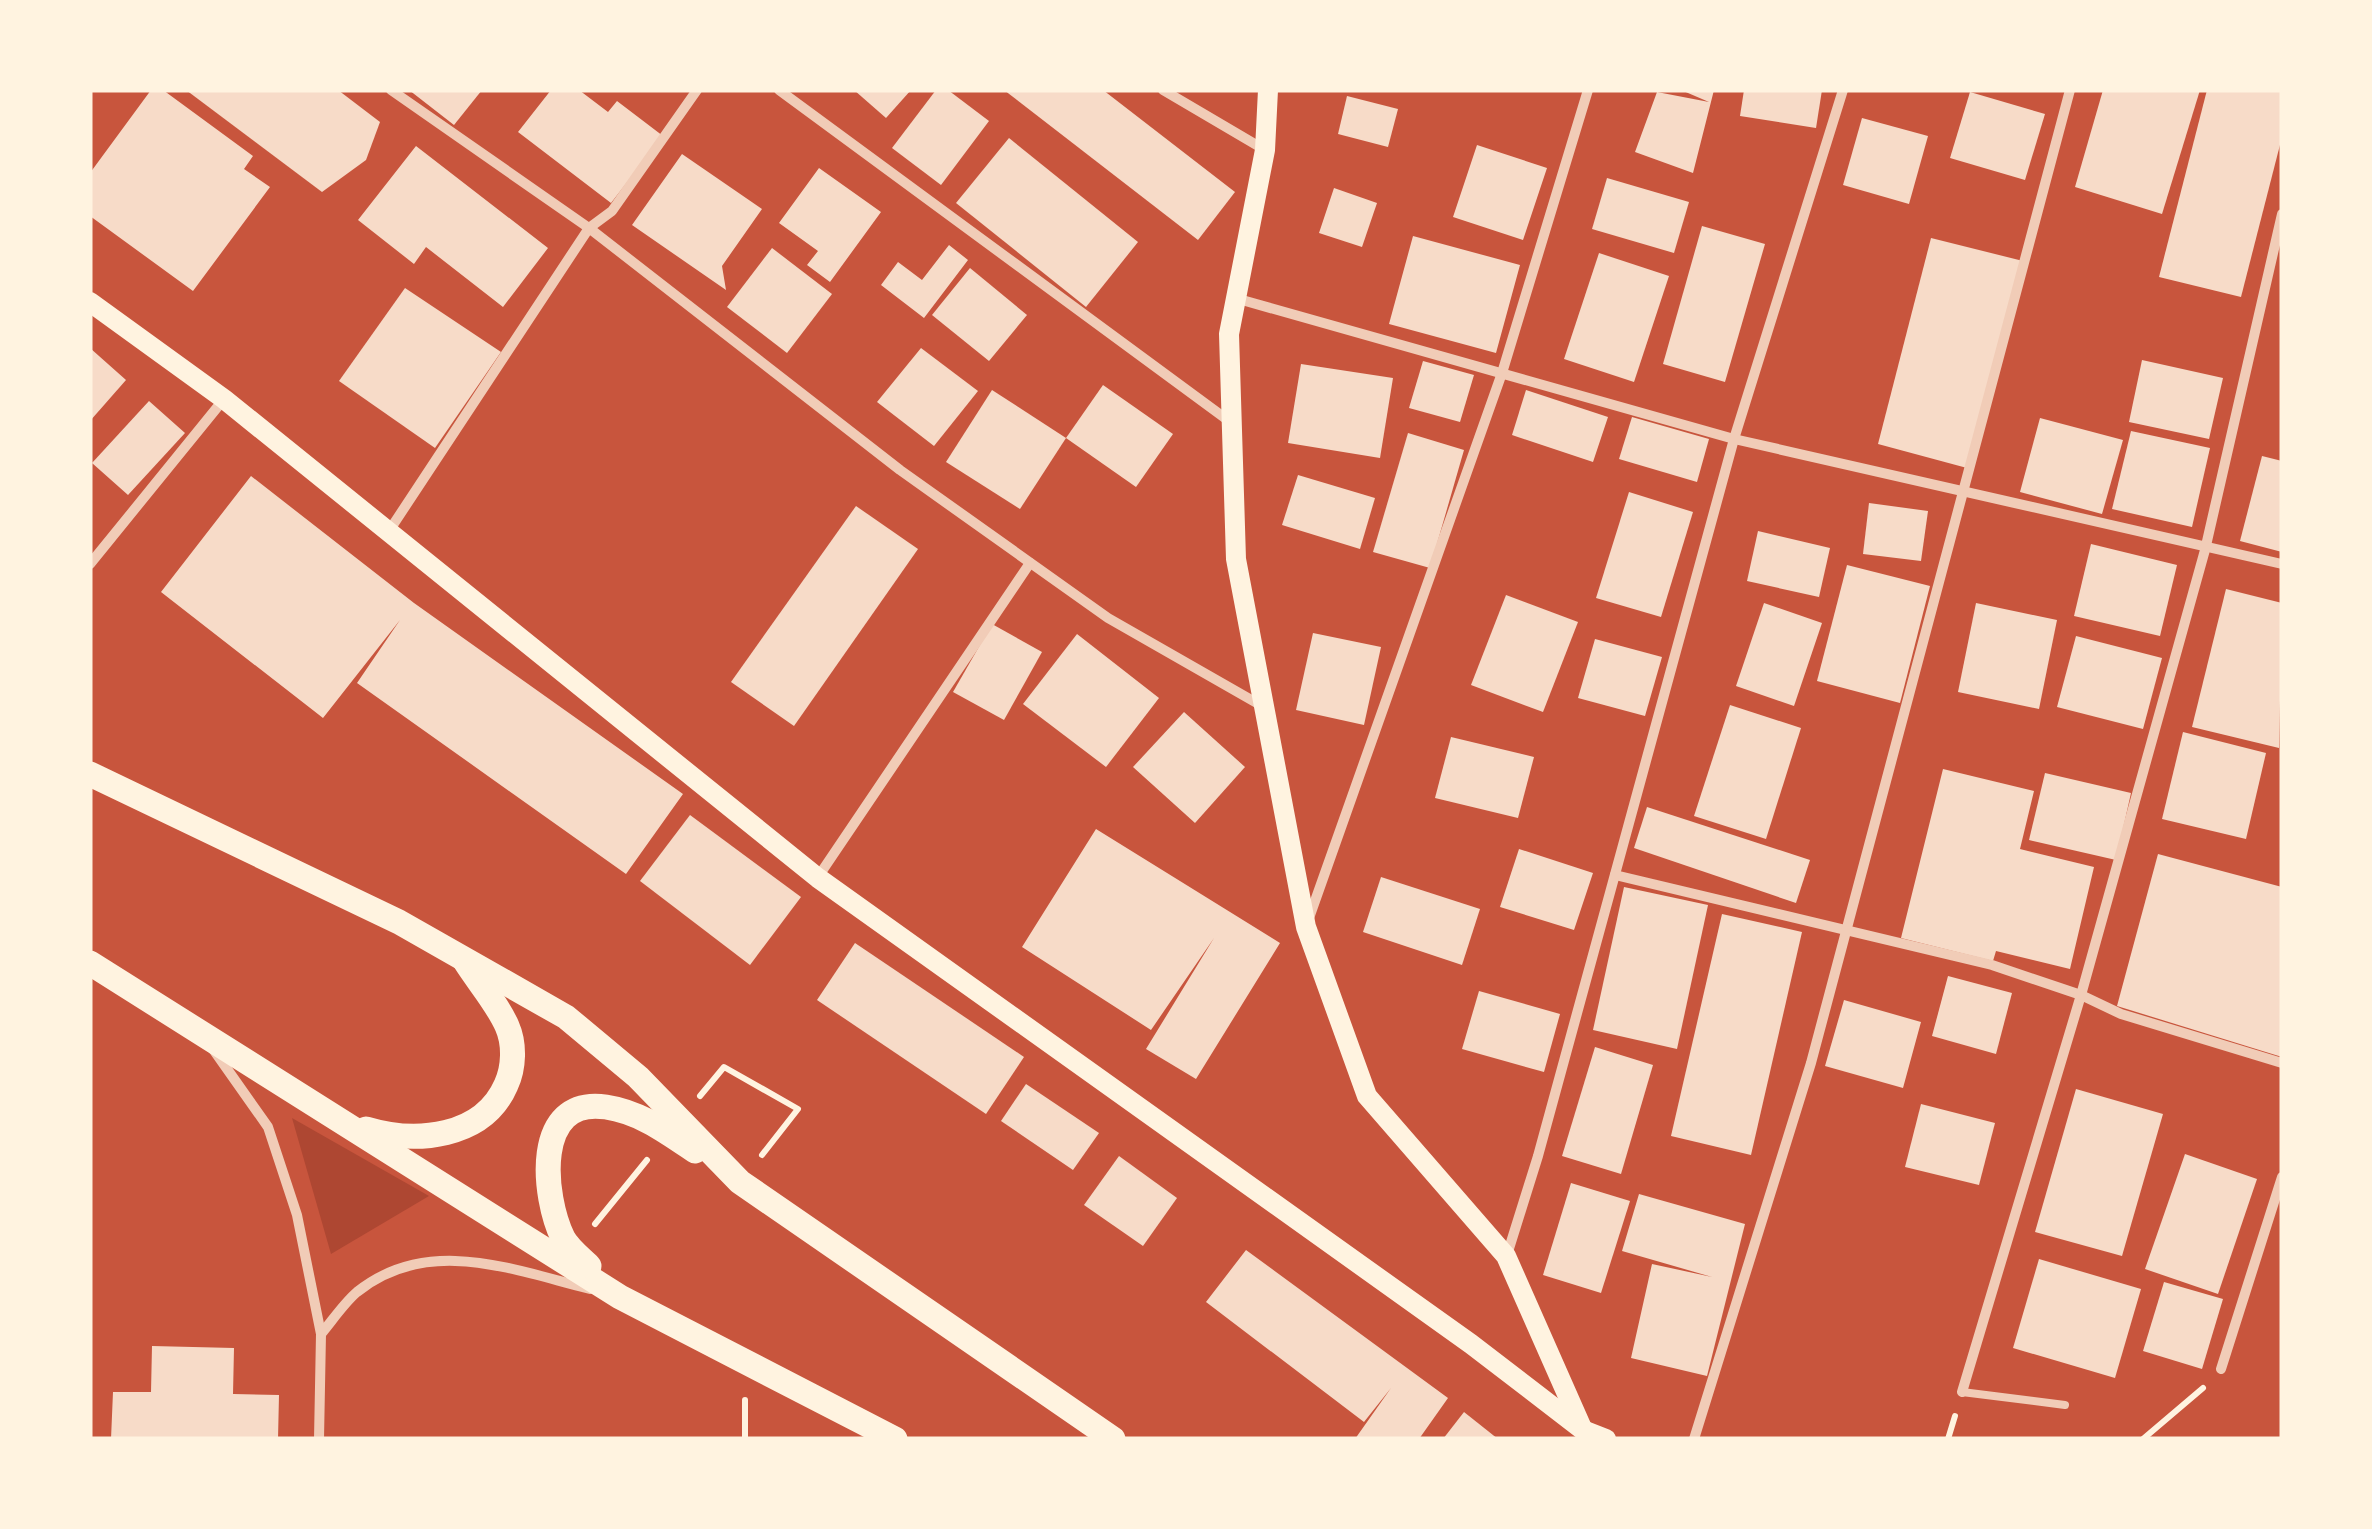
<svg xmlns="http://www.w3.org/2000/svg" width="2372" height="1529" viewBox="0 0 2372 1529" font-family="'DM Sans',sans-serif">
	<rect width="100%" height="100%" fill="#c8553d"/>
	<polygon fill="#ae4732" points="292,1118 429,1196 331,1254"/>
	<g fill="#f7dbc8">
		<polygon points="151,90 163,90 253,156 244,169 270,187 193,291 90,216 90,173"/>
		<polygon points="186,90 338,90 380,122 366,160 322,192"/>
		<polygon points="409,90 482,90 454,125"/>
		<polygon points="551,90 579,90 608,112 617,101 663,136 611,203 518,132"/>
		<polygon points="854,90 911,90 886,118"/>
		<polygon points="936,90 948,90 989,121 941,185 892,148"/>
		<polygon points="1004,90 1103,90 1235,192 1198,240"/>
		<polygon points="1681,90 1714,90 1693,173 1635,152 1657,92 1709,102"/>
		<polygon points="1744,90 1822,90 1816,128 1740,116"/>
		<polygon points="2103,90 2200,90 2162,214 2075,187"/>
		<polygon points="2207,90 2282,90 2282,137 2241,297 2159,277"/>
		<polygon points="1970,92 2045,114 2025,180 1950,158"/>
		<polygon points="1347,96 1398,109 1388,147 1338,134"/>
		<polygon points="1862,118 1928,136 1909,204 1843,185"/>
		<polygon points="1009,138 1138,242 1086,307 956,203"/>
		<polygon points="1477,145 1547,168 1523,240 1453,217"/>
		<polygon points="416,146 548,248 503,307 426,247 414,264 358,220"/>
		<polygon points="682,154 762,209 722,266 726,290 632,225"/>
		<polygon points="819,168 881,212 830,282 807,265 818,251 779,223"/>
		<polygon points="1607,178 1689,202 1674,253 1592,229"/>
		<polygon points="1334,188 1377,203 1362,247 1319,233"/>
		<polygon points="1702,226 1765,244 1725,382 1663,364"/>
		<polygon points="1413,236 1520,265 1496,353 1389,324"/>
		<polygon points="1931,238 2023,261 1967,468 1878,444"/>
		<polygon points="949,245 968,260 924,318 881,285 898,262 922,280"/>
		<polygon points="772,248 832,294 787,353 727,307"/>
		<polygon points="1599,253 1669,276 1634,382 1564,359"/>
		<polygon points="970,268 1027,315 989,361 932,315"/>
		<polygon points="405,288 501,352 435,448 339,381"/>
		<polygon points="90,348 126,380 90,421"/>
		<polygon points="921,348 978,391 934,446 877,402"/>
		<polygon points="2142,360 2223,378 2209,439 2129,422"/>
		<polygon points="1423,361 1474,375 1460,422 1409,408"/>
		<polygon points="1301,364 1393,378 1380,458 1288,443"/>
		<polygon points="1103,385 1173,434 1136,487 1066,438"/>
		<polygon points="992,390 1066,438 1020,509 946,462"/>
		<polygon points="1526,390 1608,417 1593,462 1512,435"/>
		<polygon points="149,401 185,433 128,495 92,463"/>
		<polygon points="1632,417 1709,439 1697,482 1619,459"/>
		<polygon points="2040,418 2123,440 2102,514 2020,492"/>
		<polygon points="2131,431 2210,448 2192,527 2112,509"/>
		<polygon points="1408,433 1464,450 1430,568 1373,552"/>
		<polygon points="2262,456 2282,461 2282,552 2240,541"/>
		<polygon points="1298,475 1375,498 1360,549 1282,525"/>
		<polygon points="251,476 414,603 683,794 626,874 357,683 400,620 323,718 161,592"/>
		<polygon points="1629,492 1693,512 1661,617 1596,598"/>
		<polygon points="1869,503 1928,511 1921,561 1863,554"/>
		<polygon points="856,506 918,549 794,726 731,682"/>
		<polygon points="1758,531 1830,548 1819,597 1747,581"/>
		<polygon points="2091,544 2177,565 2160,636 2074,616"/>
		<polygon points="1847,565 1930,586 1900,703 1817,681"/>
		<polygon points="2226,589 2282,603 2279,748 2192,727"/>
		<polygon points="1506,595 1578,622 1543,712 1471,685"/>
		<polygon points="1764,603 1822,623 1794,706 1736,686"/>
		<polygon points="1976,603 2057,620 2039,709 1958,692"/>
		<polygon points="992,624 1042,652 1004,720 953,692"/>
		<polygon points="1313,633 1381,647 1364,725 1296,710"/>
		<polygon points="1077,634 1159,698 1106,767 1023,704"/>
		<polygon points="2076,636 2162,658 2143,729 2057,707"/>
		<polygon points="1595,639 1662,657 1645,716 1578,698"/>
		<polygon points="1730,705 1801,728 1766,839 1694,816"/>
		<polygon points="1184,712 1245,767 1195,823 1133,767"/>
		<polygon points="2183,732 2266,753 2246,839 2162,819"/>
		<polygon points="1451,737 1534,757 1518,818 1435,798"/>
		<polygon points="1943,769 2034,791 2020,849 2094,867 2070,969 1996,951 1993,961 1901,938"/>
		<polygon points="2045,773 2131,793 2116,860 2029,840"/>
		<polygon points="1647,807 1810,860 1796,903 1634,848"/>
		<polygon points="690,815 801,897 750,965 640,881"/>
		<polygon points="1096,829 1280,943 1196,1079 1146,1049 1214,938 1151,1030 1022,947"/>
		<polygon points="1519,849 1593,873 1574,930 1500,907"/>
		<polygon points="2158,854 2282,887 2282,1057 2117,1006"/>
		<polygon points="1381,877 1480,909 1462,965 1363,932"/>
		<polygon points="1624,887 1708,905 1677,1049 1593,1030"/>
		<polygon points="1722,914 1802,932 1751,1155 1671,1136"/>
		<polygon points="855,943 1024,1057 986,1114 817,1000"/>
		<polygon points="1948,976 2012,993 1996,1054 1932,1036"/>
		<polygon points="1479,991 1560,1014 1544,1072 1462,1049"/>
		<polygon points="1844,1000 1921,1022 1903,1088 1825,1066"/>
		<polygon points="1595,1047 1653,1065 1621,1174 1562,1156"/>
		<polygon points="1026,1084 1099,1133 1073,1170 1001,1121"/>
		<polygon points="2076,1089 2163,1114 2122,1256 2035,1232"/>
		<polygon points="1921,1104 1995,1123 1979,1185 1905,1167"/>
		<polygon points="2185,1154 2257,1179 2218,1294 2145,1269"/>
		<polygon points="1119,1156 1177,1198 1143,1246 1084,1205"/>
		<polygon points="1571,1183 1630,1201 1601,1293 1543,1275"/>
		<polygon points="1639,1194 1745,1224 1707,1376 1631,1358 1652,1264 1712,1277 1622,1251"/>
		<polygon points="1246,1250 1448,1398 1419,1439 1355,1439 1391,1388 1364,1422 1206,1302"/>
		<polygon points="2039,1259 2141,1289 2115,1378 2013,1348"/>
		<polygon points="2164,1282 2223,1299 2202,1369 2143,1351"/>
		<polygon points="152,1346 234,1348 233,1394 279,1395 278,1439 111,1439 113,1392 151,1392"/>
		<polygon points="1464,1412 1498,1439 1443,1439"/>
	</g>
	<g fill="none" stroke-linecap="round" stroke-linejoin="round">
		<g stroke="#fff3e0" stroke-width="6">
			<polyline points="700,1096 724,1067 798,1109 762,1155"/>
			<polyline points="595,1224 647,1160"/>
			<polyline points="745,1400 745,1439"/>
			<polyline points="1948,1439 1955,1416"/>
			<polyline points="2143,1439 2203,1388"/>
		</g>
		<polyline stroke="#f1ccb7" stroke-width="8" points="1962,1392 2065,1405"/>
		<g stroke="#f1ccb7" stroke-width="10">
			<polyline points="391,90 589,228 900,470 1108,618 1262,706"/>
			<polyline points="779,90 1229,421"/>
			<polyline points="1163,90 1265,150"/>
			<polyline points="1235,298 1734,439 2282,564"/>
			<polyline points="389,531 589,228 612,211 697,90"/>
			<polyline points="90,564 224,399"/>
			<polyline points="1615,875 1992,965 2081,995 2121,1014 2282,1063"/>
			<polyline points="818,877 1030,563"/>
			<polyline points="1309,918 1502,373 1588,90"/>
			<polyline points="213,1049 268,1127 297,1215 321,1334 319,1439"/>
			<polyline points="1507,1255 1538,1156 1734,439 1843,90"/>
			<path d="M321 1334C332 1321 344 1303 357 1292 428 1235 513 1270 590 1289"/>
			<polyline points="2221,1369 2282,1177"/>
			<polyline points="1962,1392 2081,995 2205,550 2282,214"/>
			<polyline points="1694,1439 1811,1063 2070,90"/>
		</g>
		<g stroke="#fff3e0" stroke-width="20">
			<polyline points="1268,90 1265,150 1229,334 1236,559 1306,927 1367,1096 1506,1256 1582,1428"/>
			<polyline points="90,302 224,399 818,878 1471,1344 1583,1430 1606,1439"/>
		</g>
		<g stroke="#fff3e0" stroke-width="25">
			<polyline points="90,774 399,922 566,1017 638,1077 740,1182 1113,1439"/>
			<polyline points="90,963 620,1297 895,1439"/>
			<path d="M366 1129C416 1144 483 1138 506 1085 514 1068 515 1044 507 1026 497 1003 478 982 465 961"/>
			<path d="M589 1266C581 1258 569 1249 563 1238 543 1197 532 1096 606 1107 640 1112 667 1132 695 1151"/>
		</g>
	</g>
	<rect width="2372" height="1529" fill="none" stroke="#fff3e0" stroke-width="185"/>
</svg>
